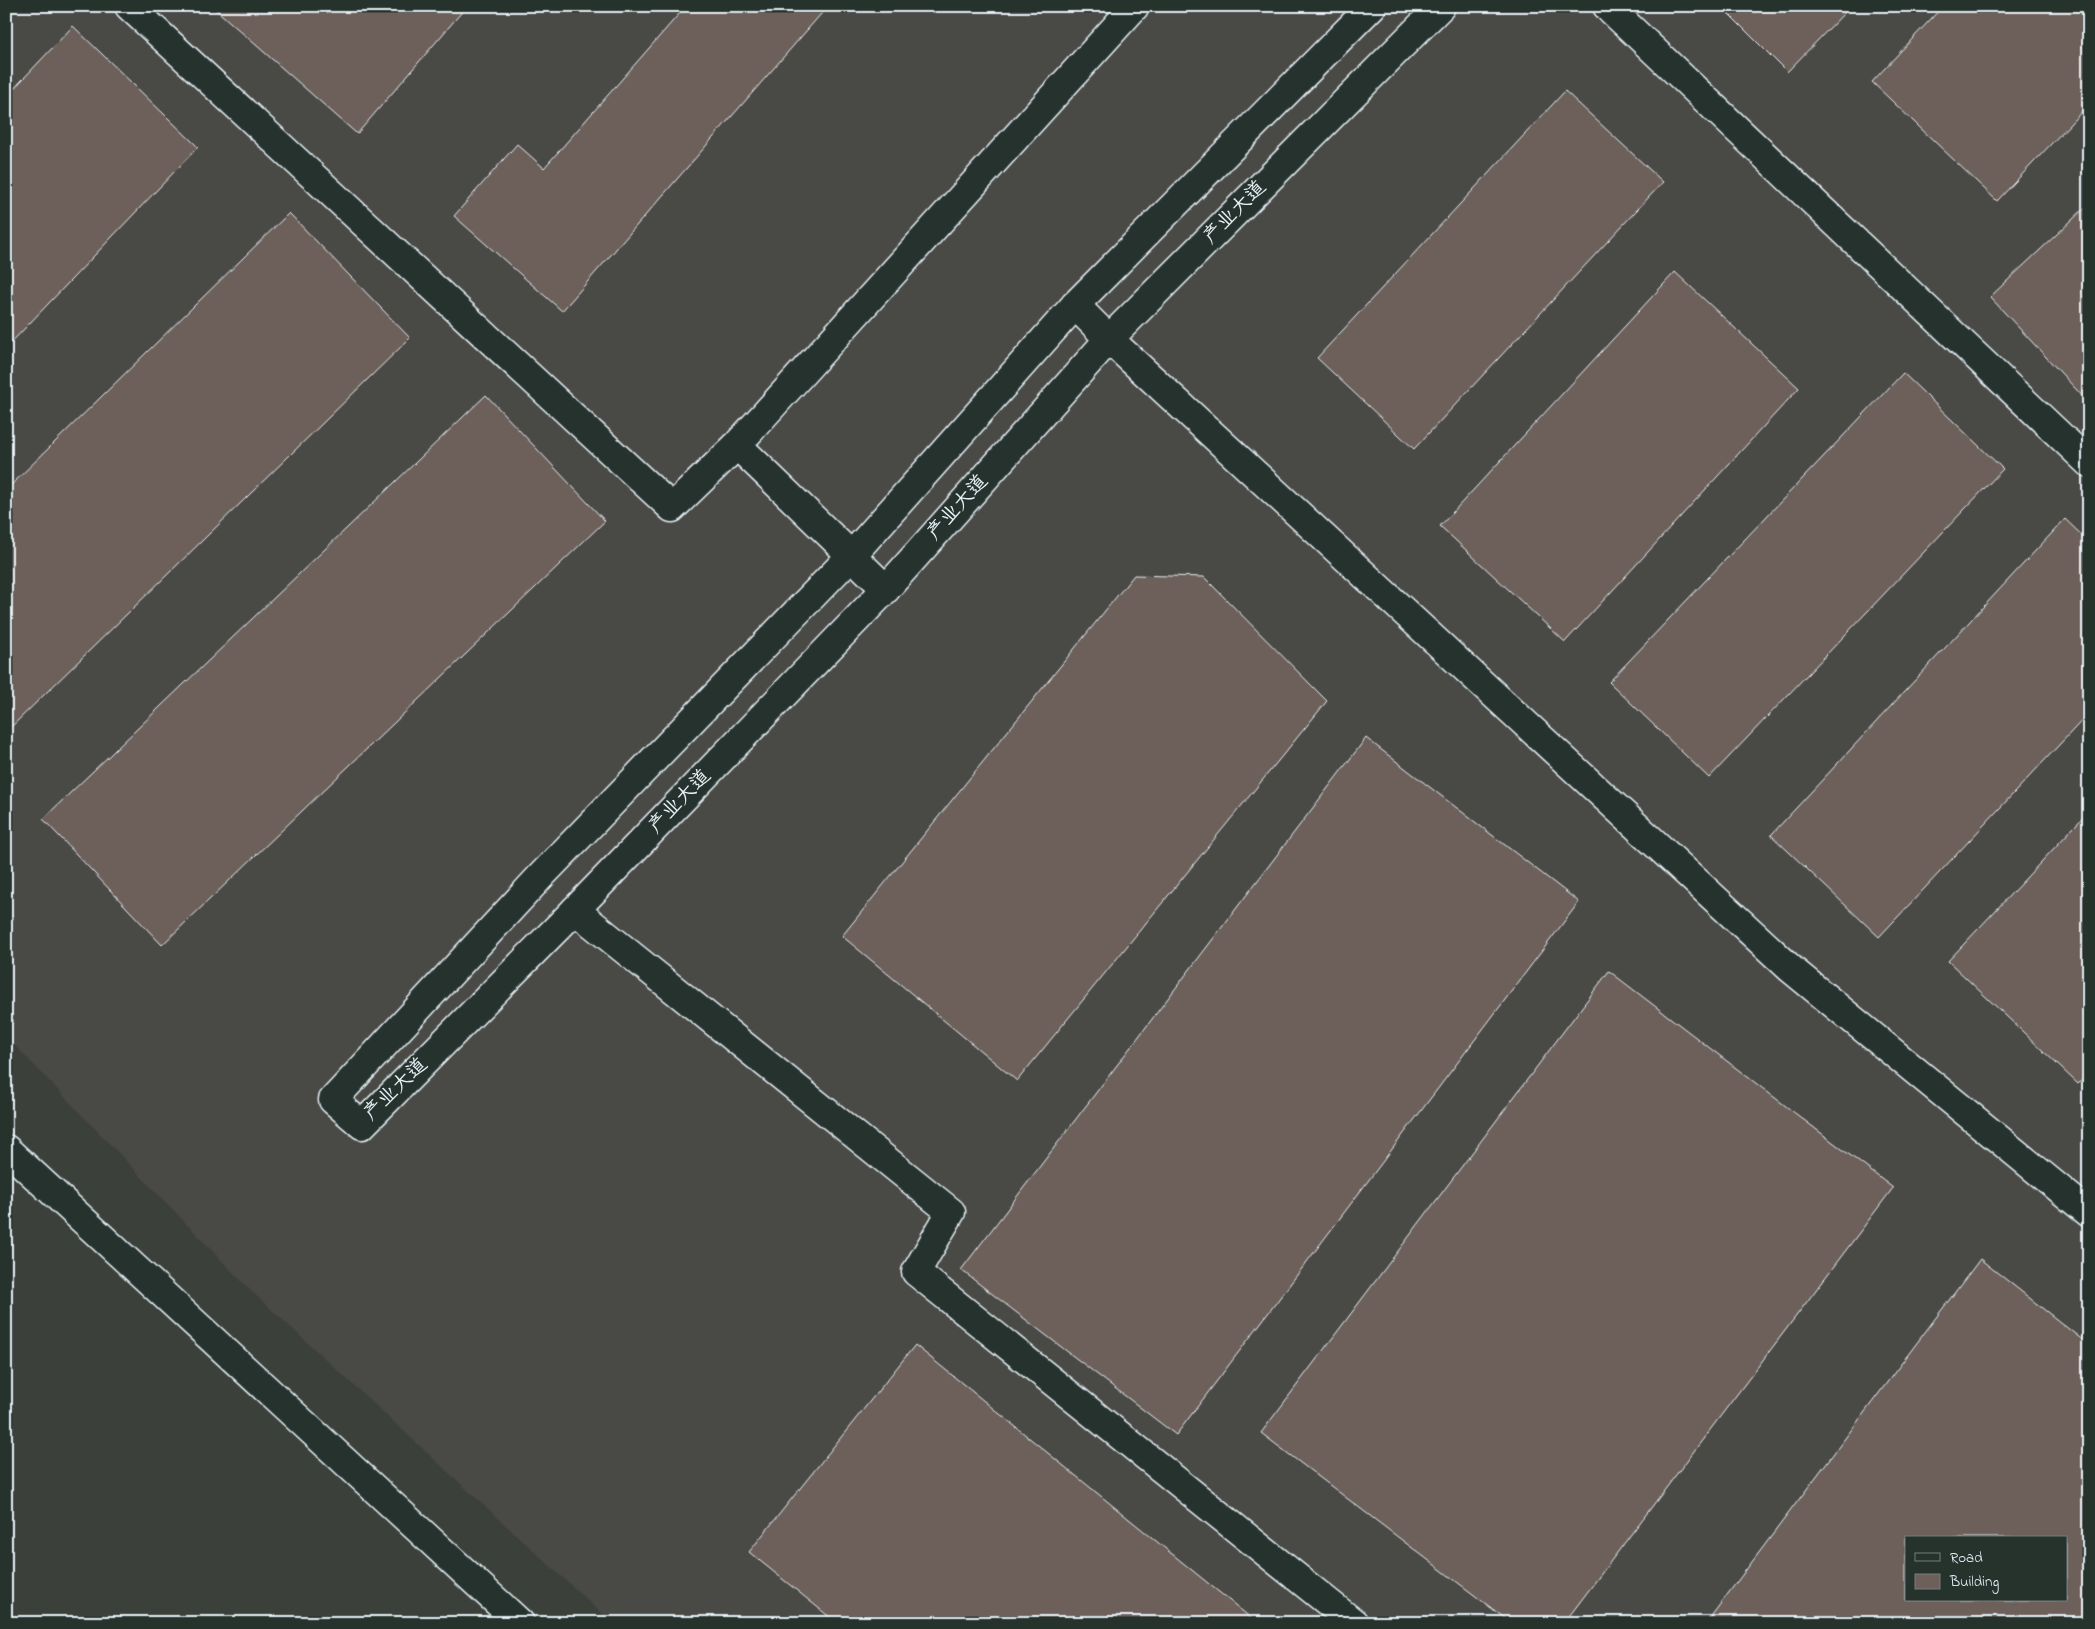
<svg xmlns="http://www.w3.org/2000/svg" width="2095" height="1629" viewBox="0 0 2095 1629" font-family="'Indie Flower','LXGW WenKai TC',sans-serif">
	<rect width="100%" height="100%" fill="#3b403a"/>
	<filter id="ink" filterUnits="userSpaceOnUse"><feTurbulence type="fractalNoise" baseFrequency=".02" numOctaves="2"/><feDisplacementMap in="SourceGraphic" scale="10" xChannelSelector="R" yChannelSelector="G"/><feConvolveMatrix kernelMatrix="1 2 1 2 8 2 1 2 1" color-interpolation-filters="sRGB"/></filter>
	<g filter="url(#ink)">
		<path fill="#4a4a44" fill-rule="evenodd" d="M6 6H2089V1623H612L249 1289 6 1036ZM1906 1538H2066V1600H1906Z"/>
		<g fill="#6d605a" stroke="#e8f1f8" fill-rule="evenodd">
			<polygon points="216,6 467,6 357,134 214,8"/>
			<polygon points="686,6 828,6 562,311 454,216 517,144 544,168"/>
			<polygon points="1721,6 1851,6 1787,72"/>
			<polygon points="1943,6 2089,6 2089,104 1997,201 1872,82"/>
			<polygon points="73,26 198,147 6,348 6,97"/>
			<polygon points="1565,91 1663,182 1414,449 1317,358"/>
			<polygon points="2089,204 2089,401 2088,402 1990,297"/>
			<polygon points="289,213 410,338 6,732 6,490"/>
			<polygon points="1675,272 1799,388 1565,642 1440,526"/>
			<polygon points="1903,373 2003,469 1709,778 1609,682"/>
			<polygon points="486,395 605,521 162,945 43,819"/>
			<polygon points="2065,519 2089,542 2089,713 1879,937 1771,835"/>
			<polygon points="1134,575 1204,577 1327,701 1017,1081 842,936"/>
			<polygon points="1366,738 1579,902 1176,1435 961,1270"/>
			<polygon points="2089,811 2089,1073 2078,1084 1948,961"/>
			<polygon points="1609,971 1893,1188 1564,1623 1511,1623 1261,1433"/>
			<path d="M1980 1259 2089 1345V1623H1706ZM1906 1538H2066V1600H1906Z"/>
			<polygon points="915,1345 1257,1623 837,1623 749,1552"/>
		</g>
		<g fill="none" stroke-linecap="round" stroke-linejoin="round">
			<g stroke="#e8f1f8" stroke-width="31">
				<g id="street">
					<polyline points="129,6 672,508 737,445 1135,6"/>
					<polyline points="1607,6 2089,463"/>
					<polyline points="737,445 886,589"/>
					<polyline points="575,910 951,1212 916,1272 1354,1623"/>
				</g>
			</g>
			<g stroke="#e8f1f8" stroke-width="31">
				<g id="secondary">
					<polyline points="1075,305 1109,339 1791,969 2089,1213"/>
					<polyline points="6,1149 520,1623"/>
				</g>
			</g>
			<g stroke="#e8f1f8" stroke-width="31">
				<polyline id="primary" points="1372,6 1075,305 852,555 540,877 333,1100 362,1125 575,910 886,589 1109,339 1441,6"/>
			</g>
			<use href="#street" stroke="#26332d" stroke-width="28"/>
			<use href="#secondary" stroke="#26332d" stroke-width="28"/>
			<use href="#primary" stroke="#26332d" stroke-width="28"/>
		</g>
	</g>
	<g text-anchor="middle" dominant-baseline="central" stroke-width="4" stroke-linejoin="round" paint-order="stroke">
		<g font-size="20" fill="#e8f1f8" stroke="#26332d">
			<text transform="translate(1235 213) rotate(-45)">产业大道</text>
			<text transform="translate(958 508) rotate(-48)">产业大道</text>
			<text transform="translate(680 802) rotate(-46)">产业大道</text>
			<text transform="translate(396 1090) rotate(-44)">产业大道</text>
		</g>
	</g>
	<rect width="2095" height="1629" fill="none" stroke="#26332d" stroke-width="25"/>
	<rect x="12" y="12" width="2070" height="1604" fill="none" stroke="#e8f1f8" stroke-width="2" filter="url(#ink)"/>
	<rect x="1905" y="1536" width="162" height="65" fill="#26332d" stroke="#747f7e"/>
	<rect x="1915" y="1553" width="25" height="8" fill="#26332d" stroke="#747f7e"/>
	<text x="1950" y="1562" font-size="15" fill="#e8f1f8">Road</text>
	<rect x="1915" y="1574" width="25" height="15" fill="#6d605a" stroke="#747f7e"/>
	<text x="1950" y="1586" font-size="15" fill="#e8f1f8">Building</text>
</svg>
